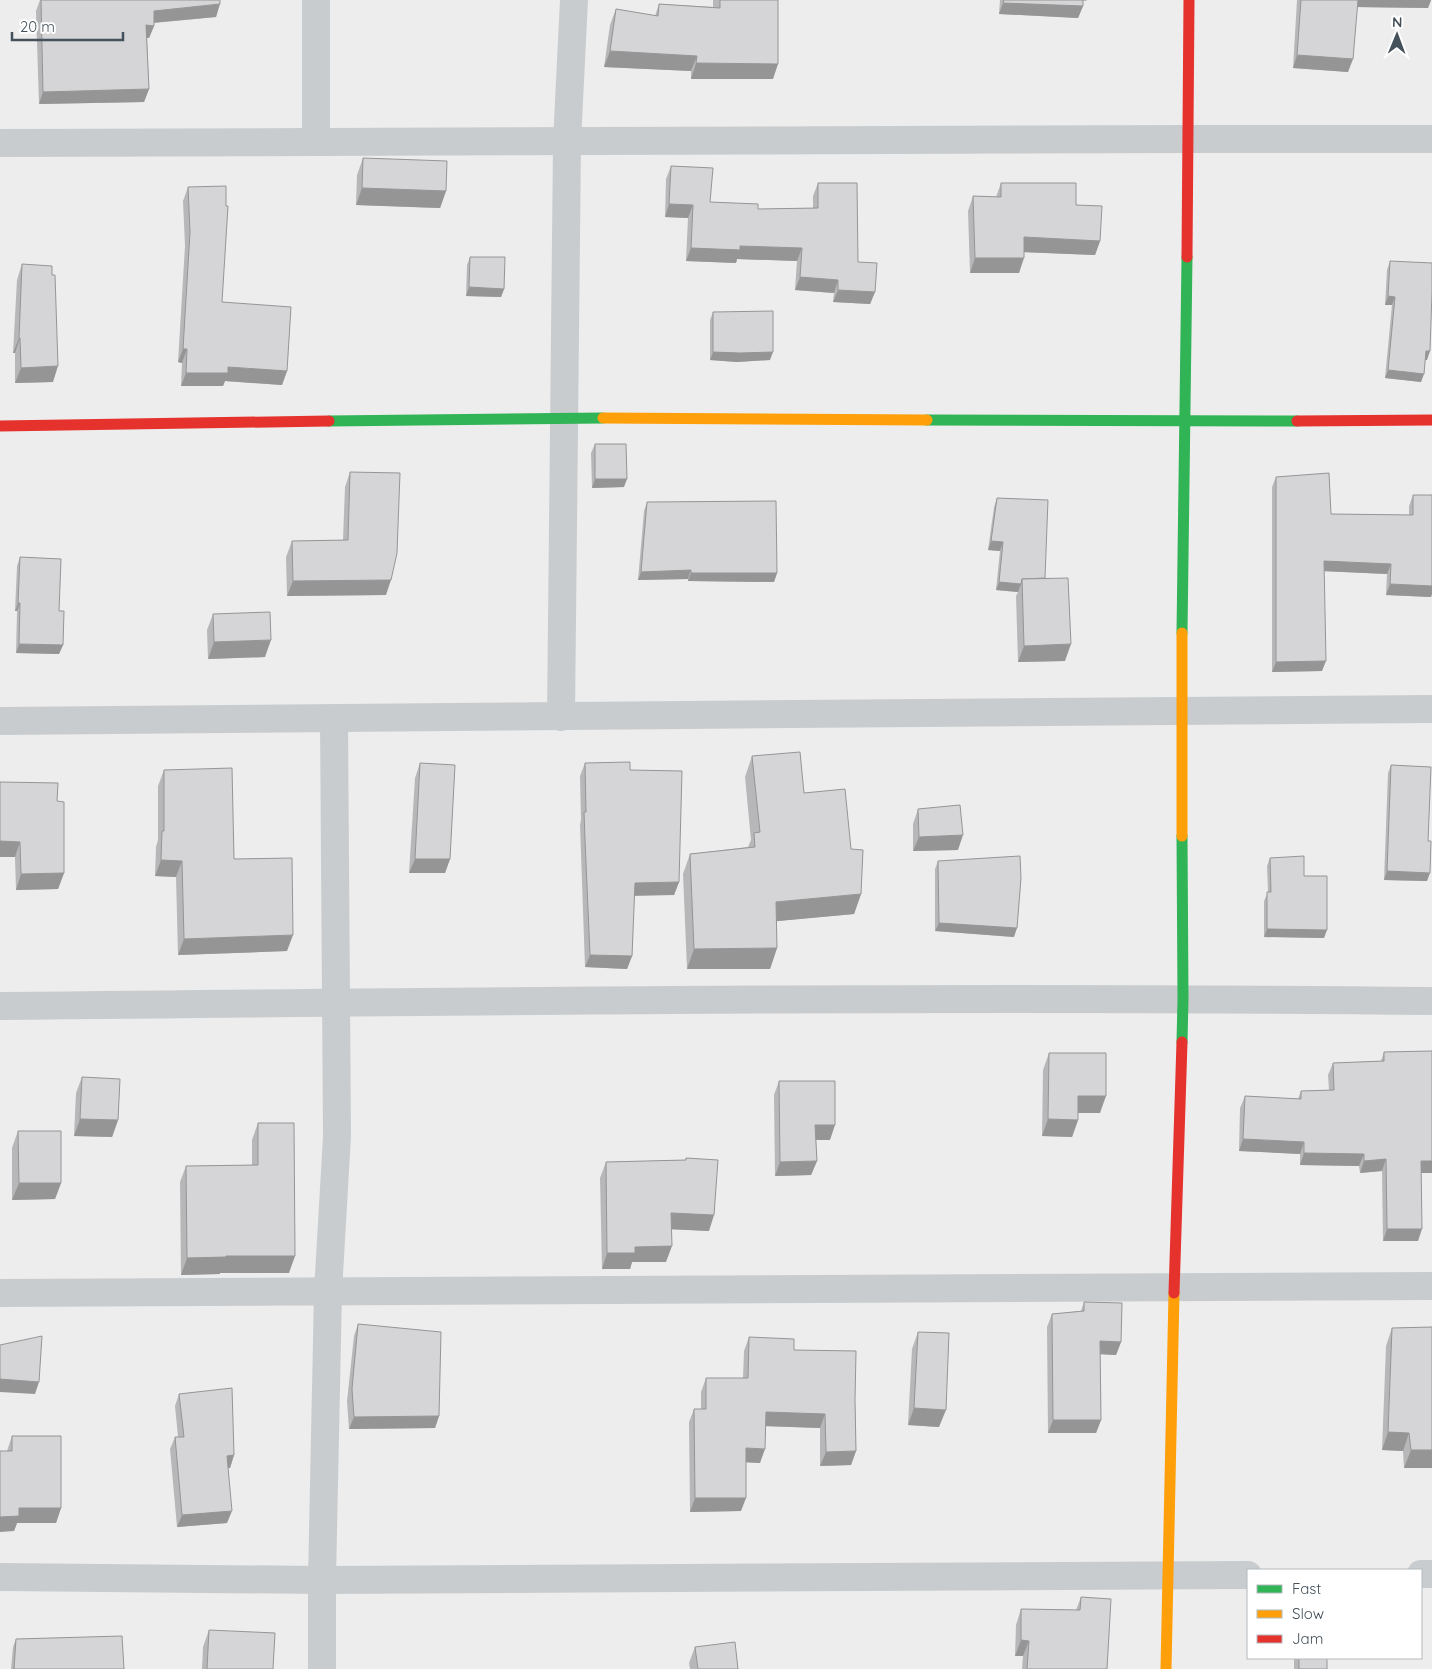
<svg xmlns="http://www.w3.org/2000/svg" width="1432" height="1669" viewBox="0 0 1432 1669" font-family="Quicksand,sans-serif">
	<rect width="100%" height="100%" fill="#eeeded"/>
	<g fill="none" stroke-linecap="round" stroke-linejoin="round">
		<g stroke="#c9ccce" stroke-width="28">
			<polyline points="316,141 316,0"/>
			<polyline points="0,143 1188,139 1432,139"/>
			<polyline points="561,717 567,142 574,0"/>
			<path d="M0 721C477 719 955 710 1432 709"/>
			<path d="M0 1006C477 1001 955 996 1432 1001"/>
			<polyline points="0,1293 1432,1286"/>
			<polyline points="1421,1574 1432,1574"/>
			<polyline points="0,1577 322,1580 1248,1575"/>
			<polyline points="322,1669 322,1580 328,1292 337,1136 334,720"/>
		</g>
		<g stroke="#30b455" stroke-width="11">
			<polyline points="927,420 1297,421"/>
			<polyline points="329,421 603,418"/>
			<polyline points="1182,633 1187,257"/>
			<polyline points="1182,1042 1183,999 1182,836"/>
		</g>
		<g stroke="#ff9f0a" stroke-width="11">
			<polyline points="603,418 927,420"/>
			<polyline points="1182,836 1182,633"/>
			<polyline points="1166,1669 1174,1293"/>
		</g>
		<g stroke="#e5322d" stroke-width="11">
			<polyline points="1187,257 1189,0"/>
			<polyline points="1297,421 1432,420"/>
			<polyline points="0,426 329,421"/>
			<polyline points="1174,1293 1182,1042"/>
		</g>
	</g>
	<g fill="#b7b7b9">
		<polygon points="40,0 220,0 216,17 154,23 154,26 149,38 147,38 149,89 144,102 39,104 36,11"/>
		<polygon points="713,0 778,0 773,79 691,79 691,71 604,67 610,25 616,9 655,16 659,4 713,7"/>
		<polygon points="1000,0 1087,0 1086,1 1083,1 1083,6 1078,18 999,14"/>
		<polygon points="1297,0 1431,0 1428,8 1357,7 1348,72 1293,68"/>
		<polygon points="363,158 446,191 440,208 356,205 357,175"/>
		<polygon points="671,166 710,202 758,209 813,208 813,196 818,183 858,262 875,292 870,304 833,302 834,293 795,290 797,261 737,259 736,263 686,261 688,218 665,217 666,179"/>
		<polygon points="1001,183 1076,205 1100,241 1095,255 1024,252 1019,273 970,273 968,211 973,196 996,197"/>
		<polygon points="188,187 222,302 287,371 282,385 225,381 223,386 181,386 182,363 178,362 185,246 183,201"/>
		<polygon points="470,257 504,289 501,297 466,296 467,265"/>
		<polygon points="1390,261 1427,360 1425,360 1421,382 1385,378 1392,305 1385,305 1387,270"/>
		<polygon points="22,264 52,275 53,382 15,383 15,353 13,353 17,280"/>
		<polygon points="713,312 770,360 737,362 710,360 710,320"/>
		<polygon points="595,444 624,487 592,488 591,453"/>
		<polygon points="350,472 386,595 287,596 286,557 292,541 343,540 345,487"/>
		<polygon points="1276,477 1331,514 1409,515 1409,506 1413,495 1432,495 1432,594 1431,597 1386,595 1387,574 1324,571 1322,671 1272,672 1272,487"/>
		<polygon points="997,498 1045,578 1065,661 1018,662 1016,596 1018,592 996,590 1000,551 988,550 994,507"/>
		<polygon points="647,502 777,573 774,582 688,581 688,579 638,580 644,511"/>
		<polygon points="20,557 59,611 63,645 59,654 16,653 17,611 15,611 17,566"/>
		<polygon points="213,614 265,657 208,659 207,630"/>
		<polygon points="752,756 804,793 851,849 861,894 854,914 776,921 777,948 770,969 687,969 683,874 690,854 748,847 751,840 745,777"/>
		<polygon points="420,763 450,859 445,873 409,873 415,778"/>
		<polygon points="585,763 630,770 679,882 674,895 634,895 632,956 627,969 585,967 580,825 581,820 580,776"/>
		<polygon points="1391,765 1428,841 1427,881 1384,880 1388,773"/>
		<polygon points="164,770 234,859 287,951 178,955 176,877 155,876 156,847 158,840 158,786"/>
		<polygon points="0,782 57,801 64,873 58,889 16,890 15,857 0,857"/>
		<polygon points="918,809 958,850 913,851 913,824"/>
		<polygon points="1270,858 1304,876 1324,938 1264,937 1264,901 1268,892 1267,866"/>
		<polygon points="938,861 1014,937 935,931 935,869"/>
		<polygon points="1432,1051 1432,1173 1421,1173 1418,1241 1383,1241 1382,1171 1360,1173 1359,1166 1300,1165 1300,1154 1239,1151 1240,1108 1245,1096 1298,1099 1301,1091 1329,1090 1328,1075 1333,1063 1381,1061 1384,1052"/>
		<polygon points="1049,1053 1100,1113 1078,1113 1078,1120 1072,1137 1042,1136 1043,1070"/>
		<polygon points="82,1077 118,1120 112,1137 74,1136 76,1093"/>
		<polygon points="779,1081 830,1140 816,1140 817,1161 811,1175 775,1176 774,1095"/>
		<polygon points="258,1123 289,1273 220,1273 220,1274 181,1275 180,1182 186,1166 252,1165 252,1140"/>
		<polygon points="18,1131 61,1183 55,1199 12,1200 12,1148"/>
		<polygon points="686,1158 709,1231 671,1229 666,1262 632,1262 630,1269 602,1269 600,1178 606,1162 685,1160"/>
		<polygon points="1084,1302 1121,1342 1116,1355 1100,1354 1101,1420 1096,1433 1048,1433 1047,1327 1052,1314 1081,1311"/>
		<polygon points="358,1324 439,1416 435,1428 349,1429 347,1401 354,1336"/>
		<polygon points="1432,1327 1432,1468 1404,1468 1403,1451 1382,1450 1386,1346 1392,1328"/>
		<polygon points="918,1332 939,1427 908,1425 912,1349"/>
		<polygon points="749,1337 794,1350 855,1400 856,1451 851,1465 820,1466 820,1428 766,1426 760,1463 746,1462 741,1511 690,1512 689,1422 694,1409 701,1409 701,1392 706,1378 743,1378 744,1351"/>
		<polygon points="179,1394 234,1455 230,1468 228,1468 227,1523 177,1527 170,1449 175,1437 178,1437 175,1406"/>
		<polygon points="12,1436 61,1508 56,1523 17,1523 14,1531 7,1451"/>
		<polygon points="1081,1597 1107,1669 1022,1669 1023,1656 1015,1656 1016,1625 1021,1609 1076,1610"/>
		<polygon points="209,1630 273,1669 202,1669 203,1647"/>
		<polygon points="16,1639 124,1669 11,1669 13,1647"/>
		<polygon points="695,1647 738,1669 690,1669 689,1663"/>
		<rect x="1294" y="1658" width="33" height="11"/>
	</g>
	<g fill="#959596">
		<polygon points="1356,0 1431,0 1428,8 1353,7"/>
		<polygon points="1003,3 1083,6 1078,18 999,14"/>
		<polygon points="220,4 216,17 150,23 154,11"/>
		<polygon points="146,25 154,26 149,38 142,38"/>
		<polygon points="610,51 697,56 691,71 604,67"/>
		<polygon points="1297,55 1353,59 1348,72 1293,68"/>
		<polygon points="696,63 778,64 773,79 691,79"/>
		<polygon points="149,89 144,102 39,104 43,92"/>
		<polygon points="362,188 446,191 440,208 356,205"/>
		<polygon points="669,204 693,205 688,218 665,217"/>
		<polygon points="1024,237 1100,241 1095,255 1019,252"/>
		<polygon points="740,246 802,248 797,261 737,259 736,263 686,261 691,248"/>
		<polygon points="975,258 1024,258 1019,273 970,273"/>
		<polygon points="800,277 838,280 834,293 795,290"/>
		<polygon points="469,287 504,289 501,297 466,296"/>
		<polygon points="838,290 875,292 870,304 833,302"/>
		<polygon points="1388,296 1395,297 1392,305 1385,305"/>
		<polygon points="19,338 20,338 15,353 13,353"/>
		<polygon points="183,349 187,349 182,363 178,362"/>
		<polygon points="1426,351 1430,351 1427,360 1423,360"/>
		<polygon points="713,352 773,352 770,360 737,362 710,360"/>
		<polygon points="58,366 53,382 15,383 21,368"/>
		<polygon points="228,367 287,371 282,385 225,381 223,386 181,386 186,373"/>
		<polygon points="1388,370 1424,374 1421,382 1385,378"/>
		<polygon points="595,479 627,479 624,487 592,488"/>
		<polygon points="991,541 1003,542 1000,551 988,550"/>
		<polygon points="1324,561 1391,564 1387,574 1320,571"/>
		<polygon points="691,570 688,579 638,580 641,572"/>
		<polygon points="691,573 777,573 774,582 688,581"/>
		<polygon points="391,580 386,595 287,596 293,581"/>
		<polygon points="999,582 1021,584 1018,592 996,590"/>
		<polygon points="1390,584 1432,586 1432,594 1431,597 1386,595"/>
		<polygon points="18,603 20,603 17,611 15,611"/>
		<polygon points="271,640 265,657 208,659 214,642"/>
		<polygon points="19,644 63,645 59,654 16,653"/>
		<polygon points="1071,644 1065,661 1018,662 1024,646"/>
		<polygon points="1326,661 1322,671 1272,672 1276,662"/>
		<polygon points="963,835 958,850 913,851 919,837"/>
		<polygon points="0,841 20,842 15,857 0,857"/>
		<polygon points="415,859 450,859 445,873 409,873"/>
		<polygon points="161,860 182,861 176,877 155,876"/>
		<polygon points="1387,871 1430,873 1427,881 1384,880"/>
		<polygon points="64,873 58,889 16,890 21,874"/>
		<polygon points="679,882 674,895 630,896 635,883"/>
		<polygon points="861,894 854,914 768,922 776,902"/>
		<polygon points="939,923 1017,928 1014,937 935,931"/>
		<polygon points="1267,929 1327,930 1324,938 1264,937"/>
		<polygon points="293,935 287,951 178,955 184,939"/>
		<polygon points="777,948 770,969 687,969 694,949"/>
		<polygon points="590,955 632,956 627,969 585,967"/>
		<polygon points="1078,1096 1106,1096 1100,1113 1072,1113"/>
		<polygon points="80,1119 118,1120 112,1137 74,1136"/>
		<polygon points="1048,1119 1078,1120 1072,1137 1042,1136"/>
		<polygon points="815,1125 835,1125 830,1140 810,1140"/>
		<polygon points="1243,1139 1304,1142 1300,1154 1239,1151"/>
		<polygon points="1304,1153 1364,1154 1359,1166 1300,1165"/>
		<polygon points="1386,1159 1382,1171 1360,1173 1364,1161"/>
		<polygon points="817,1161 811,1175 775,1176 780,1162"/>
		<polygon points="1421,1161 1432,1161 1432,1173 1417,1173"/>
		<polygon points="19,1183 61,1183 55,1199 12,1200"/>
		<polygon points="671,1213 714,1215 709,1231 665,1229"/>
		<polygon points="1387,1229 1422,1229 1418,1241 1383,1241"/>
		<polygon points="672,1246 666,1262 632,1262 630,1269 602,1269 607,1253 635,1247"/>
		<polygon points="226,1256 295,1256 289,1273 220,1273 220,1274 181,1275 187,1258"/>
		<polygon points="1100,1341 1121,1342 1116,1355 1096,1354"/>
		<polygon points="0,1379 39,1382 35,1394 0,1392"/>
		<polygon points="914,1408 946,1410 939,1427 908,1425"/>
		<polygon points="766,1412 825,1414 820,1428 761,1426"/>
		<polygon points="439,1416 435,1428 349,1429 354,1417"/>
		<polygon points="1053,1420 1101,1420 1096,1433 1048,1433"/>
		<polygon points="1388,1432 1409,1433 1403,1451 1382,1450"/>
		<polygon points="746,1448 765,1449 760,1463 740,1462"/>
		<polygon points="1411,1450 1432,1450 1432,1468 1404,1468"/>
		<polygon points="856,1451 851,1465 820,1466 826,1452"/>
		<polygon points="234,1455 230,1468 223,1468 227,1456"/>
		<polygon points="695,1498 746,1498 741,1511 690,1512"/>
		<polygon points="19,1508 61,1508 56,1523 17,1523 14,1531 0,1532 0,1517"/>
		<polygon points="232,1511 227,1523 177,1527 182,1515"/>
		<polygon points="1021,1640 1029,1641 1023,1656 1015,1656"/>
	</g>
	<g fill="#d5d5d7" stroke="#959596">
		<polygon points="41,0 220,0 220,4 154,11 154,26 146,25 149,89 43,92"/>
		<polygon points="720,0 778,0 778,64 696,63 697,56 610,51 616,9 658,16 659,4 720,8"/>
		<polygon points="1004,0 1083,0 1083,6 1003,3"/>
		<polygon points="1301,0 1358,0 1353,59 1297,55"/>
		<polygon points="363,158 447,161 446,191 362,188"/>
		<polygon points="671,166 713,168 710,202 758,204 758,209 818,208 818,183 857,183 858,262 877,263 875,292 838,290 838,280 800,277 802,248 740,246 740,250 691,248 693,205 669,204"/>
		<polygon points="1001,183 1076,183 1076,205 1102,206 1100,241 1024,237 1024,258 975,258 973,196 1001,197"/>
		<polygon points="226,186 226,206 228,206 222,302 291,307 287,371 228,367 228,373 186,373 187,349 183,349 190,232 188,187"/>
		<polygon points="470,257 505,257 504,289 469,287"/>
		<polygon points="1390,261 1432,263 1432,292 1430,351 1426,351 1424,374 1388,370 1395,297 1388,296"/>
		<polygon points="22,264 52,266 52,275 55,275 58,366 21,368 20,338 19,338"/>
		<polygon points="773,311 773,352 740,353 713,352 713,312"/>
		<polygon points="595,444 626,444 627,479 595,479"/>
		<polygon points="350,472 400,473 397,553 391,580 293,581 292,541 348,540"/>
		<polygon points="1329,473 1331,514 1413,515 1413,495 1432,495 1432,586 1390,584 1391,564 1324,561 1326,661 1276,662 1276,477"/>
		<polygon points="997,498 1048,500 1045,578 1022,579 1021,584 999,582 1003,542 991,541"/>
		<polygon points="776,501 777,573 691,573 691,570 641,572 647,502"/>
		<polygon points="20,557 61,559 59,611 64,611 63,645 19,644 20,603 18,603"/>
		<polygon points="1068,578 1071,644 1024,646 1022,579"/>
		<polygon points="270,612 271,640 214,642 213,614"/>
		<polygon points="800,752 804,793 845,789 851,849 863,850 861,894 776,902 777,948 694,949 690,854 755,847 754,833 760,832 752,756"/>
		<polygon points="630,762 630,770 682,771 679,882 635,883 632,956 590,955 585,840 584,812 586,812 585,763"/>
		<polygon points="420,763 455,765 450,859 415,859"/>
		<polygon points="1391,765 1431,767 1428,841 1431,841 1430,873 1387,871"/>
		<polygon points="232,768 234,859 292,858 293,935 184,939 182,861 161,860 162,831 164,831 164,770"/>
		<polygon points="0,782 58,783 57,801 64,802 64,873 21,874 20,842 0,841"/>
		<polygon points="960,805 963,835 919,837 918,809"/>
		<polygon points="1020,856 1021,878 1017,928 939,923 938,861"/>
		<polygon points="1304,856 1304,876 1327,876 1327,930 1267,929 1267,892 1271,892 1270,858"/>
		<polygon points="1432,1051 1432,1161 1421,1161 1422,1229 1387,1229 1386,1159 1364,1161 1364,1154 1304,1153 1304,1142 1243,1139 1245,1096 1301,1099 1301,1091 1334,1090 1333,1063 1384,1061 1384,1052"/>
		<polygon points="1049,1053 1106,1053 1106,1096 1078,1096 1078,1120 1048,1119"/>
		<polygon points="82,1077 120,1079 118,1120 80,1119"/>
		<polygon points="779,1081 835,1081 835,1125 815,1125 817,1161 780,1162"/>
		<polygon points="258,1123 294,1123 295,1256 226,1256 226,1257 187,1258 186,1166 258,1165"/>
		<polygon points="18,1131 61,1131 61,1183 19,1183"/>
		<polygon points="686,1158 718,1160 714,1215 671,1213 672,1246 635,1247 635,1253 607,1253 606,1162 686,1160"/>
		<polygon points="1084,1302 1122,1303 1121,1342 1100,1341 1101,1420 1053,1420 1052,1314 1084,1311"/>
		<polygon points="358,1324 441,1332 439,1416 354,1417 352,1389"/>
		<polygon points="1432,1327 1432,1450 1411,1450 1409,1433 1388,1432 1392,1328"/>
		<polygon points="918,1332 949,1333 946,1410 914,1408"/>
		<polygon points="42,1336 39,1382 0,1379 0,1345"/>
		<polygon points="749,1337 794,1339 794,1350 856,1351 855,1400 856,1451 826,1452 825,1414 766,1412 765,1449 746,1448 746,1498 695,1498 694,1409 706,1409 706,1378 748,1378"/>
		<polygon points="232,1388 234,1455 227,1456 232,1511 182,1515 175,1437 184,1437 179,1394"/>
		<polygon points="12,1436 61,1436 61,1508 19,1508 19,1516 0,1517 0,1451 12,1451"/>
		<polygon points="1081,1597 1111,1599 1107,1669 1027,1669 1029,1641 1021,1640 1021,1609 1080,1610"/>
		<polygon points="209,1630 275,1633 273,1669 207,1669"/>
		<polygon points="122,1636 124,1669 14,1669 16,1639"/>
		<polygon points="735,1642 738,1669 698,1669 695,1647"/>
		<rect x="1299" y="1658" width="28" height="11"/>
	</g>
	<rect x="1247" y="1569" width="175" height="90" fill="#ffffff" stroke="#b4b9bd"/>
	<rect x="1257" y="1585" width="25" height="8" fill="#30b455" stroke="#b4b9bd"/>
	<text x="1292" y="1594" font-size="15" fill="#44505a">Fast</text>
	<rect x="1257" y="1610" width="25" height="8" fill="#ff9f0a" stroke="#b4b9bd"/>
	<text x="1292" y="1619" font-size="15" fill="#44505a">Slow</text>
	<rect x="1257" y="1635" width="25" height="8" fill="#e5322d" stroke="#b4b9bd"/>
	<text x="1292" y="1644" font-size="15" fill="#44505a">Jam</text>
	<g transform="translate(1397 35) rotate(1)" stroke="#ffffff" stroke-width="4" paint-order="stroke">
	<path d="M0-4L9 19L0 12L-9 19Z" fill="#44505a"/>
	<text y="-8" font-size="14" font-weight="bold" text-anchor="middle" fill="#44505a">N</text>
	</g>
	<path d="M12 32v8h111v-8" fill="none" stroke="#44505a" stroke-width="2.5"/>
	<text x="20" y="32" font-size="15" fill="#44505a" stroke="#ffffff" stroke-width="4" paint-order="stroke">20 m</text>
</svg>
